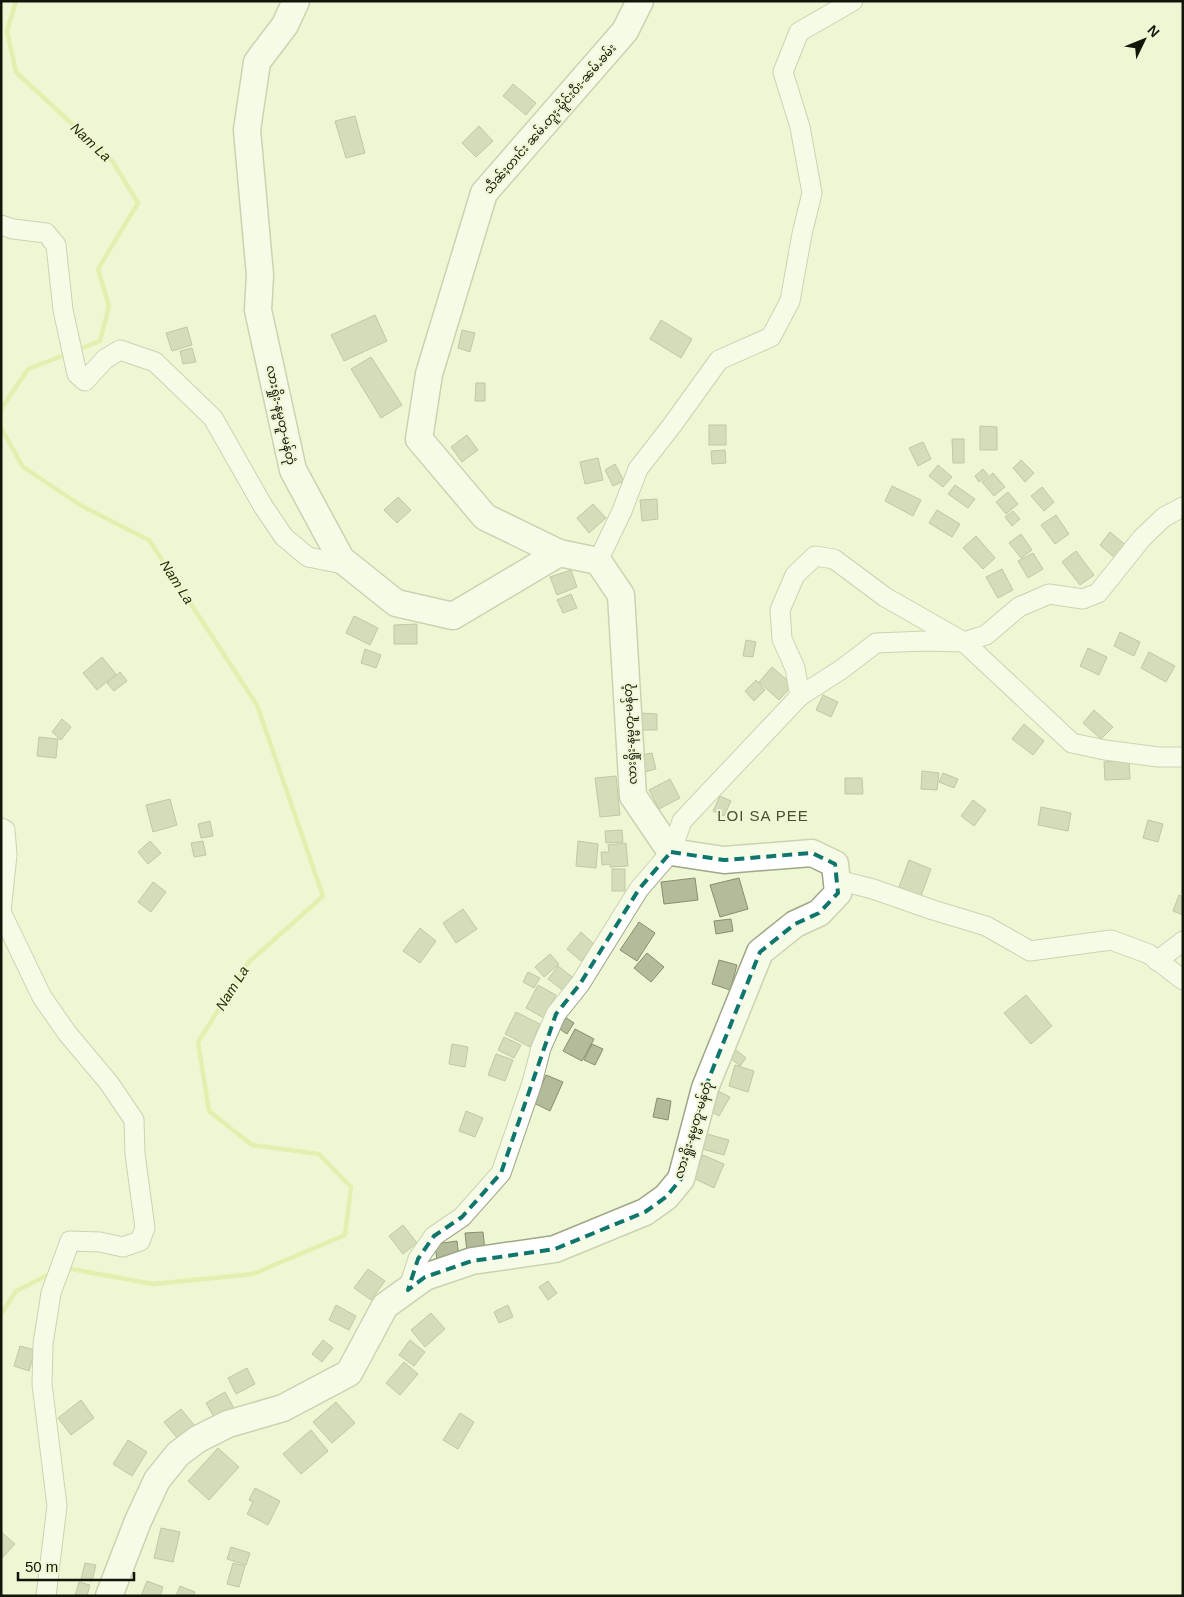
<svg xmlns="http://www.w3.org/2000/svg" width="1184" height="1597" viewBox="0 0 1184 1597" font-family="Arial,'Noto Sans Myanmar',sans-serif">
	<rect width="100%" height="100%" fill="#eef7d4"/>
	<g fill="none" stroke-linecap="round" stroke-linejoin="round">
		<g stroke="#d0e782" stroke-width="4.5">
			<polyline points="16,1 7,31 16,72 113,162 138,203 98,269 109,306 100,341 77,350"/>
			<polyline points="1,409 28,369 67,354"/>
			<polyline points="1,428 23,467 80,505 149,540 257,705 323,896 248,963 198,1042 209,1111 252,1145 319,1154 351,1187 345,1235 253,1274 153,1284 66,1268"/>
			<polyline points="1,1314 16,1291 52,1273"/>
		</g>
	</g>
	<g fill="#b3bc9a" stroke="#868e6e">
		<polygon points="513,84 536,103 526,115 503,96"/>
		<polygon points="355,116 365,153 346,158 335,121"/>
		<polygon points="479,126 493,141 476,157 462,143"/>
		<polygon points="375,315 387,341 344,361 331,335"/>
		<polygon points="661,320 692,339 681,358 650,339"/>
		<polygon points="187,327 192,345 172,351 166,333"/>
		<polygon points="462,330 475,333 470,352 458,348"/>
		<polygon points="192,348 196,362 183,364 180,351"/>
		<polygon points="371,357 402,405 381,418 351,369"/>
		<polygon points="476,383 485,383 485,401 475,401"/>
		<rect x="709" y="425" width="17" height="20"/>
		<polygon points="980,426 997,427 997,450 980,450"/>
		<polygon points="467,435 478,450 462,462 451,447"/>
		<polygon points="952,439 964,439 964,463 953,463"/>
		<polygon points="923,442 931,459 918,466 909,448"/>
		<polygon points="725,450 726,463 712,464 711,451"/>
		<polygon points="598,458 603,480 585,484 580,462"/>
		<polygon points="1021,460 1034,473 1025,482 1013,468"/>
		<polygon points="615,464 624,481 613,486 605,470"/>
		<polygon points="938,465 952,477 943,487 929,476"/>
		<polygon points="983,469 988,475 979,482 975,476"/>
		<polygon points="993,473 1005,487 994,496 982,482"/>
		<polygon points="955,485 975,499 968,508 948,494"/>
		<polygon points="892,486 921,500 913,516 885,501"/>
		<polygon points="1042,487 1054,502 1044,511 1031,496"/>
		<polygon points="1008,492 1018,504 1006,514 996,502"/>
		<polygon points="398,497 411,510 397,523 384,510"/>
		<polygon points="657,499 658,519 642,521 640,500"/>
		<polygon points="593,504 606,518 589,533 577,518"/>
		<polygon points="937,510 960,524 952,537 929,523"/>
		<polygon points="1013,511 1020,519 1012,526 1005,517"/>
		<polygon points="1056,515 1069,534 1055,544 1041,525"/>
		<polygon points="1110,532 1127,546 1116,559 1100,545"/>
		<polygon points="1021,534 1032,550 1021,558 1009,543"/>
		<polygon points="976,536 995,558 983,569 963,548"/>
		<polygon points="1076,551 1094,575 1080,585 1062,562"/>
		<polygon points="1033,553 1043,569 1028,578 1018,561"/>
		<polygon points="1002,569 1013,590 998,598 986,577"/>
		<polygon points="571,570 577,587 557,595 550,577"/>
		<polygon points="571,594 577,608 563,613 557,600"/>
		<polygon points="354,616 378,628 370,645 346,633"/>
		<polygon points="417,624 417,644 394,644 394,625"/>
		<polygon points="1120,632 1140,642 1134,656 1114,646"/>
		<polygon points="746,640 756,642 753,657 743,656"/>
		<polygon points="1088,648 1107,657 1099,675 1080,666"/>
		<polygon points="365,649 381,655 376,668 361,663"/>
		<polygon points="1149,652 1175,666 1166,682 1141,668"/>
		<polygon points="102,657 116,674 97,690 83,673"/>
		<polygon points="772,667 793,685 779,700 759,682"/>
		<polygon points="120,672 127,681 114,691 107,683"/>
		<polygon points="756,680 765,690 754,701 745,691"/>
		<polygon points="823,695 838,702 831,717 816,710"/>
		<polygon points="1094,710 1113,727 1101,739 1083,723"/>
		<polygon points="641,713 657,714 657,730 641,730"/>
		<polygon points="62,719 71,727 61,740 52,732"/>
		<polygon points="1024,724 1044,741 1033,755 1012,739"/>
		<polygon points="39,737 58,739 56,758 37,756"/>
		<polygon points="652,753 656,769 645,772 641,755"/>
		<polygon points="1129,760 1130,779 1105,780 1104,762"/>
		<polygon points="922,771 939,773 937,790 921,789"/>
		<polygon points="943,773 958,779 954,788 939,782"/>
		<polygon points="616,776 620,815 600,817 595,778"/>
		<polygon points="845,778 862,778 863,794 845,794"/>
		<polygon points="670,779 680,798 659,809 649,790"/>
		<polygon points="720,796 731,801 724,816 713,811"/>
		<polygon points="170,799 177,825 153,832 146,805"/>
		<polygon points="973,800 986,810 974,826 961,816"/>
		<polygon points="1041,807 1071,813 1068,831 1038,825"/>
		<polygon points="1148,820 1163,824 1158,842 1143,838"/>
		<polygon points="210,821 213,836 201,838 198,824"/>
		<polygon points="622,830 623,842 606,843 605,831"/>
		<polygon points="150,841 161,853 148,864 138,852"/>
		<polygon points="203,841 206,855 194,857 191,843"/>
		<polygon points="578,841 598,844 596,868 576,866"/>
		<polygon points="626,843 628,866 610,867 610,864 602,865 601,852 609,852 608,845"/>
		<polygon points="909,860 931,869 921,896 899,887"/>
		<rect x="612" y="869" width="13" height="22"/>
		<polygon points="695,878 698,900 664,904 661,882"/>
		<polygon points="739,878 748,909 720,917 710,885"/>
		<polygon points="153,882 166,892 151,912 138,902"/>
		<polygon points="1179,895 1183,897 1183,915 1173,911"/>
		<polygon points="463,909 477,929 456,943 443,923"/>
		<polygon points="731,919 733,931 716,934 714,921"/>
		<polygon points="639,922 655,933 637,961 620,950"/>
		<polygon points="420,928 436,941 420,963 403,951"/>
		<polygon points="581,932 595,945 581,961 567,949"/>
		<polygon points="647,953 664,967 651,982 634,968"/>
		<polygon points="550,954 559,964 544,977 535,967"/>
		<polygon points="719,960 737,965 730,990 712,984"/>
		<polygon points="558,966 575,979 565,992 548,979"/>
		<polygon points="528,972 540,978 534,988 523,982"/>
		<polygon points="538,985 556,995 544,1018 526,1008"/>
		<polygon points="1026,995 1052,1026 1031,1044 1004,1013"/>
		<polygon points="516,1012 540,1024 530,1047 505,1034"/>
		<polygon points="562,1015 574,1023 567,1034 555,1026"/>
		<polygon points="575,1029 594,1039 582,1061 563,1051"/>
		<polygon points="504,1037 521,1045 514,1058 498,1050"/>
		<polygon points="452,1044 468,1047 465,1067 449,1064"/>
		<polygon points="592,1044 603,1049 595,1065 584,1060"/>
		<polygon points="736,1050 746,1058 740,1066 730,1058"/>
		<polygon points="496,1054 513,1060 505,1081 488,1075"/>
		<polygon points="735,1065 754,1071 748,1092 729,1086"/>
		<polygon points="546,1075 563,1082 550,1111 534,1103"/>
		<polygon points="718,1091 730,1097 719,1116 708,1110"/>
		<polygon points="657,1098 671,1101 668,1120 653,1117"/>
		<polygon points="466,1111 483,1118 475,1137 459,1131"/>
		<polygon points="707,1134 729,1140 724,1155 702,1149"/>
		<polygon points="703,1155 724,1164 714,1188 693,1178"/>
		<polygon points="403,1225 417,1243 403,1254 389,1236"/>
		<polygon points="483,1232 485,1251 467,1252 465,1233"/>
		<polygon points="457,1241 459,1258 437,1261 435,1244"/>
		<polygon points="368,1269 385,1281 371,1300 354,1288"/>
		<polygon points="548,1281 557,1293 548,1300 539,1287"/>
		<polygon points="336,1305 356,1316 349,1330 329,1320"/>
		<polygon points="508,1305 513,1317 499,1323 494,1312"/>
		<polygon points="431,1313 445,1329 425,1347 411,1330"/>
		<polygon points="323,1340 333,1348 322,1362 312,1354"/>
		<polygon points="410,1340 425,1352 414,1366 399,1355"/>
		<polygon points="20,1346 35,1350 29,1371 14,1366"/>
		<polygon points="404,1362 418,1374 400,1395 386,1383"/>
		<polygon points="247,1368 255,1384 236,1394 228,1378"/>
		<polygon points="225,1392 236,1412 217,1422 206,1403"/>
		<polygon points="81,1400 94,1418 71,1435 58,1418"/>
		<polygon points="336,1402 355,1423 332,1443 313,1422"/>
		<polygon points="181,1409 195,1426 178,1439 164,1422"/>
		<polygon points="460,1413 474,1422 458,1449 443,1440"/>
		<polygon points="311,1430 328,1451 301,1474 283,1454"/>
		<polygon points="128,1440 147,1452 132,1476 113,1464"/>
		<polygon points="218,1448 239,1467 209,1500 188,1481"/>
		<polygon points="255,1488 280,1501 268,1525 247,1514 253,1502 249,1500"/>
		<polygon points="161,1528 180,1532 173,1562 154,1558"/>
		<polygon points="1,1532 15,1544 1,1559"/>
		<polygon points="231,1547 250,1553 246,1565 227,1559"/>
		<polygon points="85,1563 96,1565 92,1581 81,1579"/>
		<polygon points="233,1563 245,1566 239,1587 227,1584"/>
		<polygon points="147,1581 163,1587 160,1596 141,1596"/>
		<polygon points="79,1582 90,1585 87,1596 75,1596"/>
		<polygon points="180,1586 195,1592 193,1596 176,1596"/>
	</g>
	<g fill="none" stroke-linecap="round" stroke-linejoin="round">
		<g stroke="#9ea786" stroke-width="21">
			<g id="minor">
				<polyline points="1,225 13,229 46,233 56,245 63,310 77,374 85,381 105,359 120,350 155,362 213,418 263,506 284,537 308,557 348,565"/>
				<polyline points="598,561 622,511 638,469 673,424 719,360 771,337 790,301 802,234 812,193 800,127 783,72 799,32 853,1"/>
				<polyline points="800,696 795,668 782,639 780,610 795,575 815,556 834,559 885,597 964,642 1072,743 1105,750 1158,757 1183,757"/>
				<polyline points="1,828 5,830 7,855 1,912 42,997 67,1033 109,1083 134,1120 135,1154 145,1228 140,1241 123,1247 100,1242 70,1241 51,1293 43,1344 42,1384 57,1506 46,1596"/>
				<polyline points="837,880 873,889 933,910 986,926 1030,951 1111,940 1149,954 1183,980"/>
				<polyline points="1157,961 1183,941"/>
				<polyline points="408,1290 418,1259 434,1236 462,1217 501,1173 532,1083 541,1048 556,1014 580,984 639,889 671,852 682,821 800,696 842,669 876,643 926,641 964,642 986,635 1019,607 1049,594 1083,599 1098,593 1142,538 1164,517 1183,507"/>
			</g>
		</g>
		<g stroke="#9ea786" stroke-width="29">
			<g id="secondary">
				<polyline points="559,553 485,517 419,439 429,374 484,193 625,31 640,1"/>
				<polyline points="109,1596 138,1521 157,1480 178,1454 198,1439 228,1424 283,1408 349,1373 385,1306 425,1277 472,1261 555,1249 645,1212 666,1197 681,1179 705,1088 760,952 795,924 819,913 838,893 835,864 812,853 724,860 671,852 633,796 621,595 598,561 559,553 453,616 396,603 341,559 293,470 258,310 260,275 247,130 257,62 285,25 296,1"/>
			</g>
		</g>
		<use href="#minor" stroke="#fff" stroke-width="19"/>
		<use href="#secondary" stroke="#fff" stroke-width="26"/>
	</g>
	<path d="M0 0H1184V1597H0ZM671 852 724 860 812 853 835 864 838 893 819 913 795 924 760 952 705 1088 681 1179 666 1197 645 1212 555 1249 472 1261 425 1277 408 1290 418 1259 434 1236 462 1217 501 1173 556 1014 580 984 639 889Z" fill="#eef7d4" fill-opacity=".55" fill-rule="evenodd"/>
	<path fill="none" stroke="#0f766e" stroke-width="4" stroke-dasharray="10 6" stroke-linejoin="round" d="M671 852 724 860 812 853 835 864 838 893 819 913 795 924 760 952 705 1088 681 1179 666 1197 645 1212 555 1249 472 1261 425 1277 408 1290 418 1259 434 1236 462 1217 501 1173 556 1014 580 984 639 889Z"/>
	<g text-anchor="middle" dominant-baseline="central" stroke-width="4" stroke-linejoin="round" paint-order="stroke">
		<g font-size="12" fill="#121509" stroke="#eef7d4">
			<text transform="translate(550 119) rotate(-49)">သဵၼ်ႈတၢင်း ၼမ်ႉတူႈ-မိူင်းဝီး-ၼမ်ႉၶမ်း</text>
			<text transform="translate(281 415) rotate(78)">လားရှိုး-နမ္မတူ-မန်တုံ</text>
			<text transform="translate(630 734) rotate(-93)">လားရှိုး-နမ္မတူ-မန်တုံ</text>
			<text transform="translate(693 1130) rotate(-73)">လားရှိုး-နမ္မတူ-မန်တုံ</text>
		</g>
		<g font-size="14" font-style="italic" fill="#262d02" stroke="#eef7d4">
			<text transform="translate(91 142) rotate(43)">Nam La</text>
			<text transform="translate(177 582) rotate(57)">Nam La</text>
			<text transform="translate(232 988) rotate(-58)">Nam La</text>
		</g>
		<g font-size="15" letter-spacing="1" fill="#485032" stroke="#eef7d4">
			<text x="763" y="815">LOI SA PEE</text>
		</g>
	</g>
	<rect width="1184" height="1597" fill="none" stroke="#121509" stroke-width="5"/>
	<g transform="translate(1144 40) rotate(47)" stroke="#eef7d4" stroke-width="4" paint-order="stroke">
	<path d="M0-4L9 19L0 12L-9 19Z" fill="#121509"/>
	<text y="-8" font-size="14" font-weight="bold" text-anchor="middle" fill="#121509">N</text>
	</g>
	<path d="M18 1572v8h116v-8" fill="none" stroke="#121509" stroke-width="2.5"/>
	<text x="25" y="1572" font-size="15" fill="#121509" stroke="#eef7d4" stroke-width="4" paint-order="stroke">50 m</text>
</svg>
